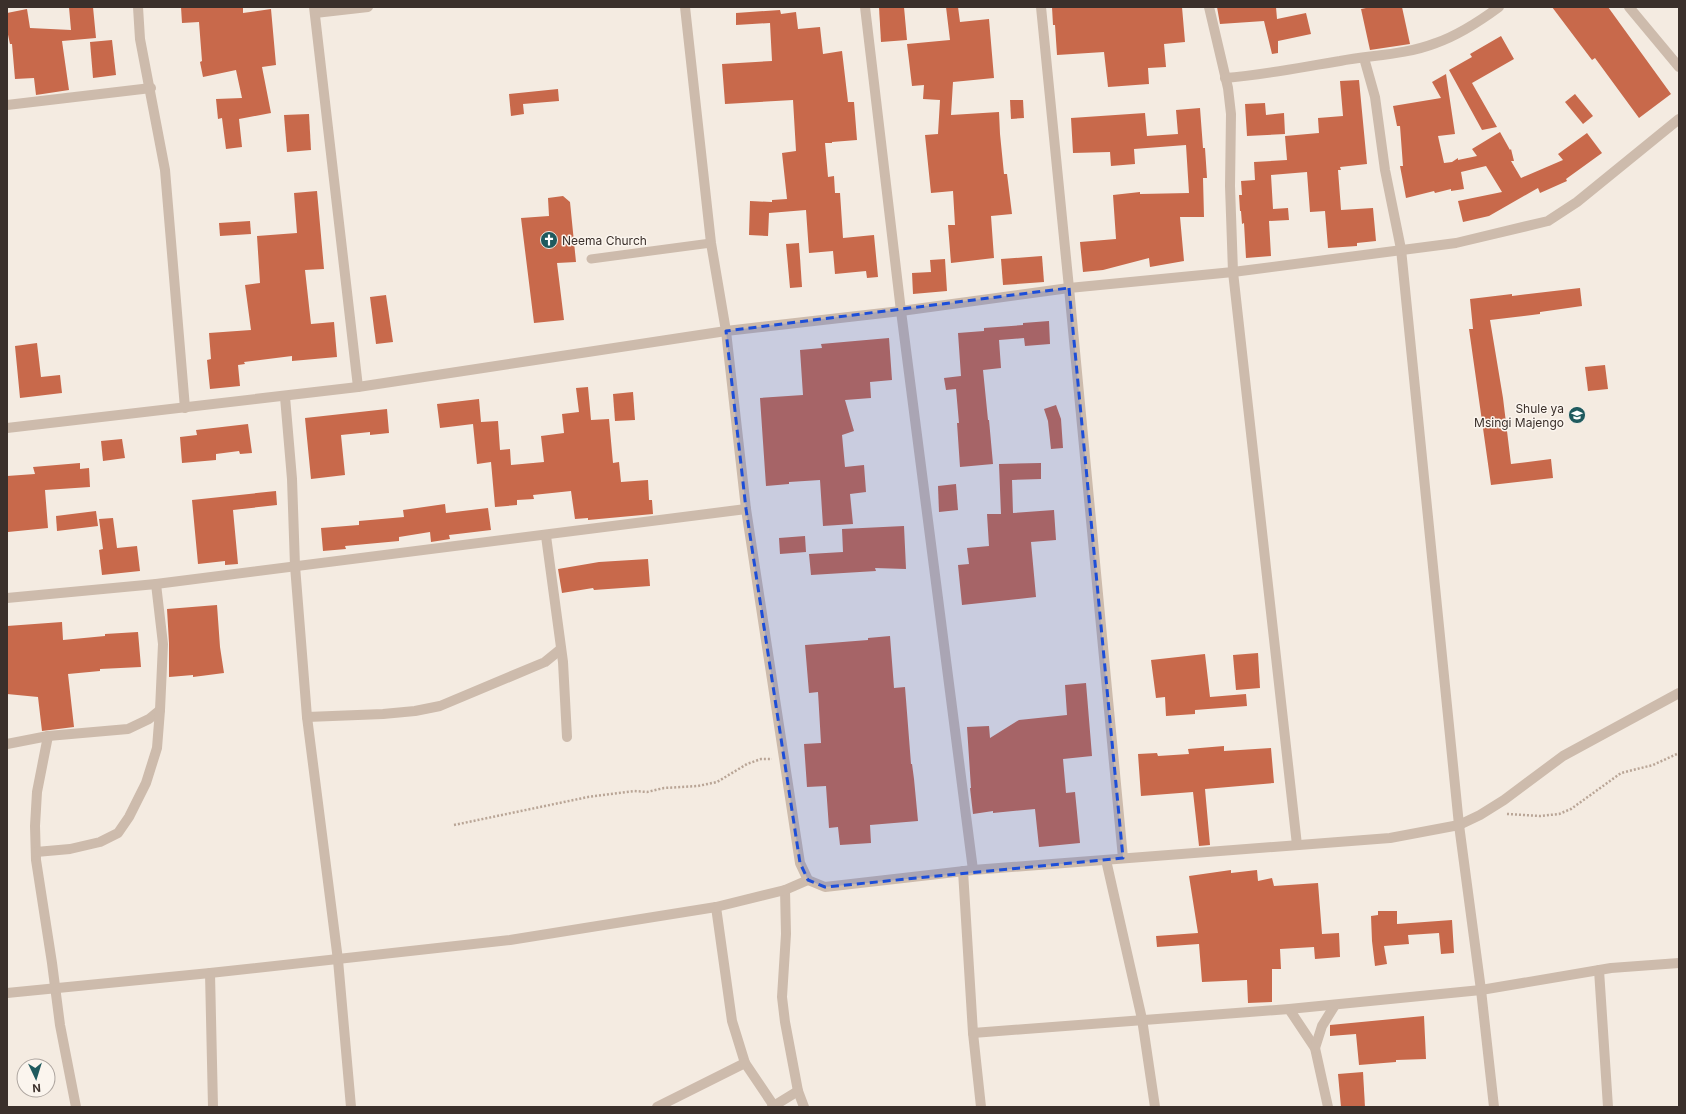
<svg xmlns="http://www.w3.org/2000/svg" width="1686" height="1114" viewBox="0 0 1686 1114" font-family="Inter,sans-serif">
	<rect width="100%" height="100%" fill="#f4ebe1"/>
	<g fill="#c8694b">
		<polygon points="69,7 93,7 96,38 62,41 69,90 36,95 34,78 15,79 12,44 10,44 7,30 7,13 27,9 30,28 71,30"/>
		<polygon points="181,7 243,7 243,13 271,9 276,65 262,67 271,113 239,119 242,147 226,149 222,118 218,119 216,99 242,98 236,70 203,77 200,62 202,61 199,22 182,23"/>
		<polygon points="879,7 904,7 907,40 881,42"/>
		<polygon points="946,7 958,7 960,22 989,19 994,78 953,82 951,115 999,112 1000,134 1004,174 1007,174 1012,214 991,216 994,258 951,263 948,225 955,225 953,191 931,193 925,135 938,134 940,100 923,99 924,85 912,86 907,44 950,40"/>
		<polygon points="1052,7 1182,7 1185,42 1164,44 1166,67 1148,68 1149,84 1108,87 1104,52 1057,55 1055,25 1053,25"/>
		<polygon points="1217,7 1276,7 1277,19 1306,13 1311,34 1278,41 1278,53 1272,54 1264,21 1220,24"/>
		<polygon points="1371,7 1402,7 1410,44 1370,50 1361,9"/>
		<polygon points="1552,7 1608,7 1671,94 1639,118 1595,58 1592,60"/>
		<polygon points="780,10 781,14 796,12 798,29 820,27 823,54 842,51 848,102 854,102 857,140 832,142 832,143 825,143 828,177 834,176 835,193 840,193 843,238 874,235 878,277 867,278 866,271 835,274 833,251 809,253 806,210 769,213 768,236 749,235 750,201 772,202 772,200 787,199 782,153 796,151 793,100 725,104 722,64 772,61 770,23 736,25 736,13"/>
		<polygon points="1501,36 1514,59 1472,83 1497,127 1482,130 1449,70 1472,57 1470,54"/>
		<polygon points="112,40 116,75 93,78 90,42"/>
		<polygon points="1446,74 1455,134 1438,136 1444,163 1452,162 1458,158 1458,160 1477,156 1472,149 1500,132 1510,150 1511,149 1514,161 1511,161 1521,178 1563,160 1558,154 1587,133 1602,153 1566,179 1567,181 1540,193 1538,188 1489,216 1463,222 1458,201 1502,192 1486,166 1461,172 1464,189 1451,191 1451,189 1435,193 1434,191 1406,198 1400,166 1403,166 1400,126 1397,126 1393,106 1441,98 1432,82"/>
		<polygon points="1359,80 1367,164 1340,167 1341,170 1338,170 1341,210 1373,208 1376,241 1357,243 1357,246 1328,248 1325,211 1310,212 1307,172 1271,175 1273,209 1288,208 1289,220 1269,221 1271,256 1246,258 1244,223 1242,224 1241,211 1240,211 1239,195 1242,195 1241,181 1255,180 1254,162 1287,160 1285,136 1319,133 1318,118 1343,116 1340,81"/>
		<polygon points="558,89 559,101 523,104 524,114 511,116 509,94"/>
		<polygon points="1575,94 1593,116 1583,124 1565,102"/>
		<polygon points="1010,100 1023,100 1024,118 1011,119"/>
		<polygon points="1265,103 1266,115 1284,113 1285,134 1247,136 1245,104"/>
		<polygon points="1200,108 1203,148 1205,148 1207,178 1203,178 1204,217 1180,217 1184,261 1150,267 1149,258 1103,270 1083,272 1080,242 1116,239 1113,195 1140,192 1140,194 1189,193 1186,145 1134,149 1135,164 1111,166 1110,152 1073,153 1071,118 1145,113 1147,136 1178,134 1176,110"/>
		<polygon points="309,114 311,150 287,152 284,115"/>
		<polygon points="317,191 324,269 305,270 311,324 334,322 337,357 292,361 292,356 244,362 245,364 238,365 240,386 210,389 207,360 211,359 209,333 251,330 245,285 260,283 257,236 297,233 294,193"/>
		<polygon points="563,196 570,202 576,262 557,263 564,320 534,323 521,218 549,216 548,198"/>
		<polygon points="250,221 251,234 220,236 219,223"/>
		<polygon points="799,243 802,287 790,288 786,244"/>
		<polygon points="1042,256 1044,282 1003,285 1001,259"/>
		<polygon points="945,259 947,291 913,294 912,273 931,272 930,260"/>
		<polygon points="1580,288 1582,306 1540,312 1540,314 1490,320 1503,398 1511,464 1551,459 1553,478 1491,485 1469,329 1473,329 1470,299 1512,294 1512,296"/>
		<polygon points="386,295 393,342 376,344 370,297"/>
		<polygon points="1049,321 1050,344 1025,346 1024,338 999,340 1001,368 983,370 988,420 989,420 993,464 960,467 957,423 959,423 956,389 946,390 944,378 961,376 958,333 984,331 984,328 1023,325 1023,323"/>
		<polygon points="889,338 892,380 870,382 871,398 845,400 854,431 842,435 845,467 864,465 866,492 850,494 853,524 823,526 820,480 789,482 789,484 766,486 760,398 803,395 800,350 822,348 821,344"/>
		<polygon points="37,343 41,377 60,375 62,393 20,398 15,346"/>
		<polygon points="1605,365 1608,389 1588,391 1585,367"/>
		<polygon points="588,387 591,420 609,419 613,463 619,462 621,482 648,480 649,500 652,500 653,514 588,520 588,518 575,519 571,491 533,495 534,499 517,500 517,505 495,507 491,462 477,464 473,424 440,428 437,404 479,399 481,422 498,421 500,450 510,449 511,465 544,462 541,436 564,433 562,414 579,412 576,388"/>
		<polygon points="633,392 635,420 615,421 613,394"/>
		<polygon points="1056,405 1061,419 1063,448 1051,449 1048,421 1044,409"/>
		<polygon points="387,409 389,433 370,435 370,432 341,435 345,475 311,479 305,418"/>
		<polygon points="248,424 252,453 240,454 239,451 216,454 216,460 182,463 180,437 197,435 196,430"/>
		<polygon points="122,439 125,458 103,461 101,441"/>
		<polygon points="80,463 80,469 89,468 90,487 45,490 48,528 8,532 7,476 35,474 33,467"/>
		<polygon points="1041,463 1041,479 1012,480 1013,513 1054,510 1056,540 1031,542 1036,597 962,605 958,565 969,564 967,548 989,546 987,514 1001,514 999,464"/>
		<polygon points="956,484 958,510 939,512 938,486"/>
		<polygon points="276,491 277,505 233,510 238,564 225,565 225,561 198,564 192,500"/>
		<polygon points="445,504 446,513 488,508 491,530 449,535 450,539 431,542 430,532 399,537 399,541 345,546 346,549 323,551 321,528 359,525 359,521 404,517 403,510"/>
		<polygon points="96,511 98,526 57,531 56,516"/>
		<polygon points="113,518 117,548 137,546 140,571 102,575 99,550 103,549 99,519"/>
		<polygon points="904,526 906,569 875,568 876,571 811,575 809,554 843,552 842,529"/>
		<polygon points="805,536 806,552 780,554 779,538"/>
		<polygon points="648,559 650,586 594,590 593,588 562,593 558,569 599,562"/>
		<polygon points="217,605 220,647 224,673 193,677 193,675 169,677 169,643 167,609"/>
		<polygon points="62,622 63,640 105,636 105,634 138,632 141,667 100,669 100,671 68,674 74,727 42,731 38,697 7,694 7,626"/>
		<polygon points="890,636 894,688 905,687 911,764 912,764 914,779 918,821 870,825 871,843 840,845 838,827 829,828 826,786 807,787 804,744 821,743 818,692 809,693 805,645 868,640 868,638"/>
		<polygon points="1258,653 1260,688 1236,690 1233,655"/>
		<polygon points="1205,654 1210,697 1246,694 1247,706 1195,710 1195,714 1166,716 1165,697 1156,698 1151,660"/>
		<polygon points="1086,683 1092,756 1063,759 1066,793 1075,792 1080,843 1039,847 1035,809 993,813 993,811 973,814 970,788 971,788 967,727 989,726 990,738 1019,720 1067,715 1065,685"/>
		<polygon points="1224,746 1224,751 1271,748 1274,783 1205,789 1210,845 1199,846 1193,792 1141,796 1138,754 1157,753 1158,756 1189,754 1188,749"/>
		<polygon points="1231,870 1231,873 1257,870 1258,881 1272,878 1274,886 1318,883 1322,934 1339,933 1340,957 1315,959 1314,947 1280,949 1281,969 1272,969 1272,1002 1248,1003 1247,980 1202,982 1199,944 1157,947 1156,936 1198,933 1189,876"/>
		<polygon points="1378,911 1397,911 1397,924 1452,920 1454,953 1441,954 1439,933 1408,935 1409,944 1384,946 1387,964 1375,966 1372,941 1371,916 1378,915"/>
		<polygon points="1424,1016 1426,1059 1396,1060 1396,1062 1359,1065 1356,1034 1330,1036 1330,1025"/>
		<polygon points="1363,1072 1365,1107 1341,1107 1338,1074"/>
	</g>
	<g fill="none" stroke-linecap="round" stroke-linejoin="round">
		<g stroke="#b9a596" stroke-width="2.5" stroke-dasharray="2 2" stroke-linecap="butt">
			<polyline points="1507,814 1540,816 1559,814 1571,809 1621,773 1653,765 1679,753"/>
			<polyline points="454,825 588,797 634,791 647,792 664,788 698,786 717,782 747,764 761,759 772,759"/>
		</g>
		<polyline stroke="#cdbbac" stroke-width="9" points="591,259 711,243"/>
		<g stroke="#cdbbac" stroke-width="10">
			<polyline points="138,7 140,39 165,170 185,408"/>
			<polyline points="314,7 358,387"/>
			<polyline points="865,7 901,311 973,870"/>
			<polyline points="1041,7 1069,288 1123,858"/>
			<polyline points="1209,7 1228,88 1231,114 1230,186 1233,272 1297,845"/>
			<polyline points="1629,7 1679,67"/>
			<polyline points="315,13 368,7"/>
			<polyline points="1364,58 1375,97 1385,170 1401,249 1459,825 1481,990 1494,1107"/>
			<path d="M1225 78C1264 75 1302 67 1340 61 1372 55 1405 55 1436 43 1459 35 1480 21 1499 7"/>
			<polyline points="7,105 151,88"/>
			<polyline points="285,397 292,479 295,566 307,717 338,960 351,1107"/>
			<polyline points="7,428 358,387 726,331 901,311 1069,288 1233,272 1456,243 1548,221 1577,202 1679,119"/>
			<polyline points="546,536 563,662 567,737"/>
			<polyline points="307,717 383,714 415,711 440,706 545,662 561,649"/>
			<polyline points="48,736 37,792 35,826 36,860 52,963 60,1025 76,1107"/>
			<polyline points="7,744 48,736 128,729 149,719 160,710"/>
			<polyline points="36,852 70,849 100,842 118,833 129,817 146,783 157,748 160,710 163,644 156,584"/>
			<polyline points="1106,860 1142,1019 1155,1107"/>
			<polyline points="963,871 973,1033 981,1107"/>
			<polyline points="785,890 786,934 782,997 785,1022 798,1091 804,1107"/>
			<polyline points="716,907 732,1021 745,1063 774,1106"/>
			<polyline points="1599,970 1608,1107"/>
			<polyline points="210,973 213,1107"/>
			<polyline points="7,993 210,973 510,940 716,907 785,890 808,880"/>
			<polyline points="1289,1009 1315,1048 1328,1107"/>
			<polyline points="973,1033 1289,1009 1481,990 1611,968 1679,963"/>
			<polyline points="1315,1048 1322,1026 1335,1005"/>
			<polyline points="657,1107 745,1063"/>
			<polyline points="772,1107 798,1091"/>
		</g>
		<g stroke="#cdbbac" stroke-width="10">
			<polyline points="685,7 711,243 726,331 746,509 800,863 808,880 825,887 973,870 1390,838 1459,825 1480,815 1504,800 1563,756 1679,693"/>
			<polyline points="7,598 156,584 746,509"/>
		</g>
	</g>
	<path fill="#1d4ed8" fill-opacity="0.2" stroke="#1d4ed8" stroke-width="3" stroke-dasharray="8 5" stroke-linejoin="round" d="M1069 288 1123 858 825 887 808 880 800 863 746 509 726 331Z"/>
	<defs>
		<g id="church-disc" transform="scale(0.9)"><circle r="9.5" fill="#1f5a5e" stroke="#fbf5ee"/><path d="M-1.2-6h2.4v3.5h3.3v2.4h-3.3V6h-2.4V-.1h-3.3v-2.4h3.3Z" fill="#fff"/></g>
		<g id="school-disc" transform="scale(0.9)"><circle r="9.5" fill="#1f5a5e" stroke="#fbf5ee"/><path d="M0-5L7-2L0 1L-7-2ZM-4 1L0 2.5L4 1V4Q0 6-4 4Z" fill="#fff"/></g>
	</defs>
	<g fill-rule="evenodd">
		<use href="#church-disc" x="549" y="240"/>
		<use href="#school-disc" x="1577" y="415"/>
	</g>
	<g text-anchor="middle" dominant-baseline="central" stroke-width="3" stroke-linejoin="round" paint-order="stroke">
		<g font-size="12" fill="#3b302b" stroke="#fbf5ee" text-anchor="start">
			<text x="562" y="240">Neema Church</text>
			<text x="1564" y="408" text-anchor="end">Shule ya<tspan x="1564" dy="14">Msingi Majengo</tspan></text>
		</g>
	</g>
	<rect width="1686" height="1114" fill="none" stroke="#3b302b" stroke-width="16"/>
	<g transform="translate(36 1078) rotate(176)"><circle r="19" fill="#fbf5ee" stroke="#aea6a0"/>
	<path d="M0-3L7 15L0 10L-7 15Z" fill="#1f5a5e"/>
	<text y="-6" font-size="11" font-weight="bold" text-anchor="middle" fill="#3b302b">N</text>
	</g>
</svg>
